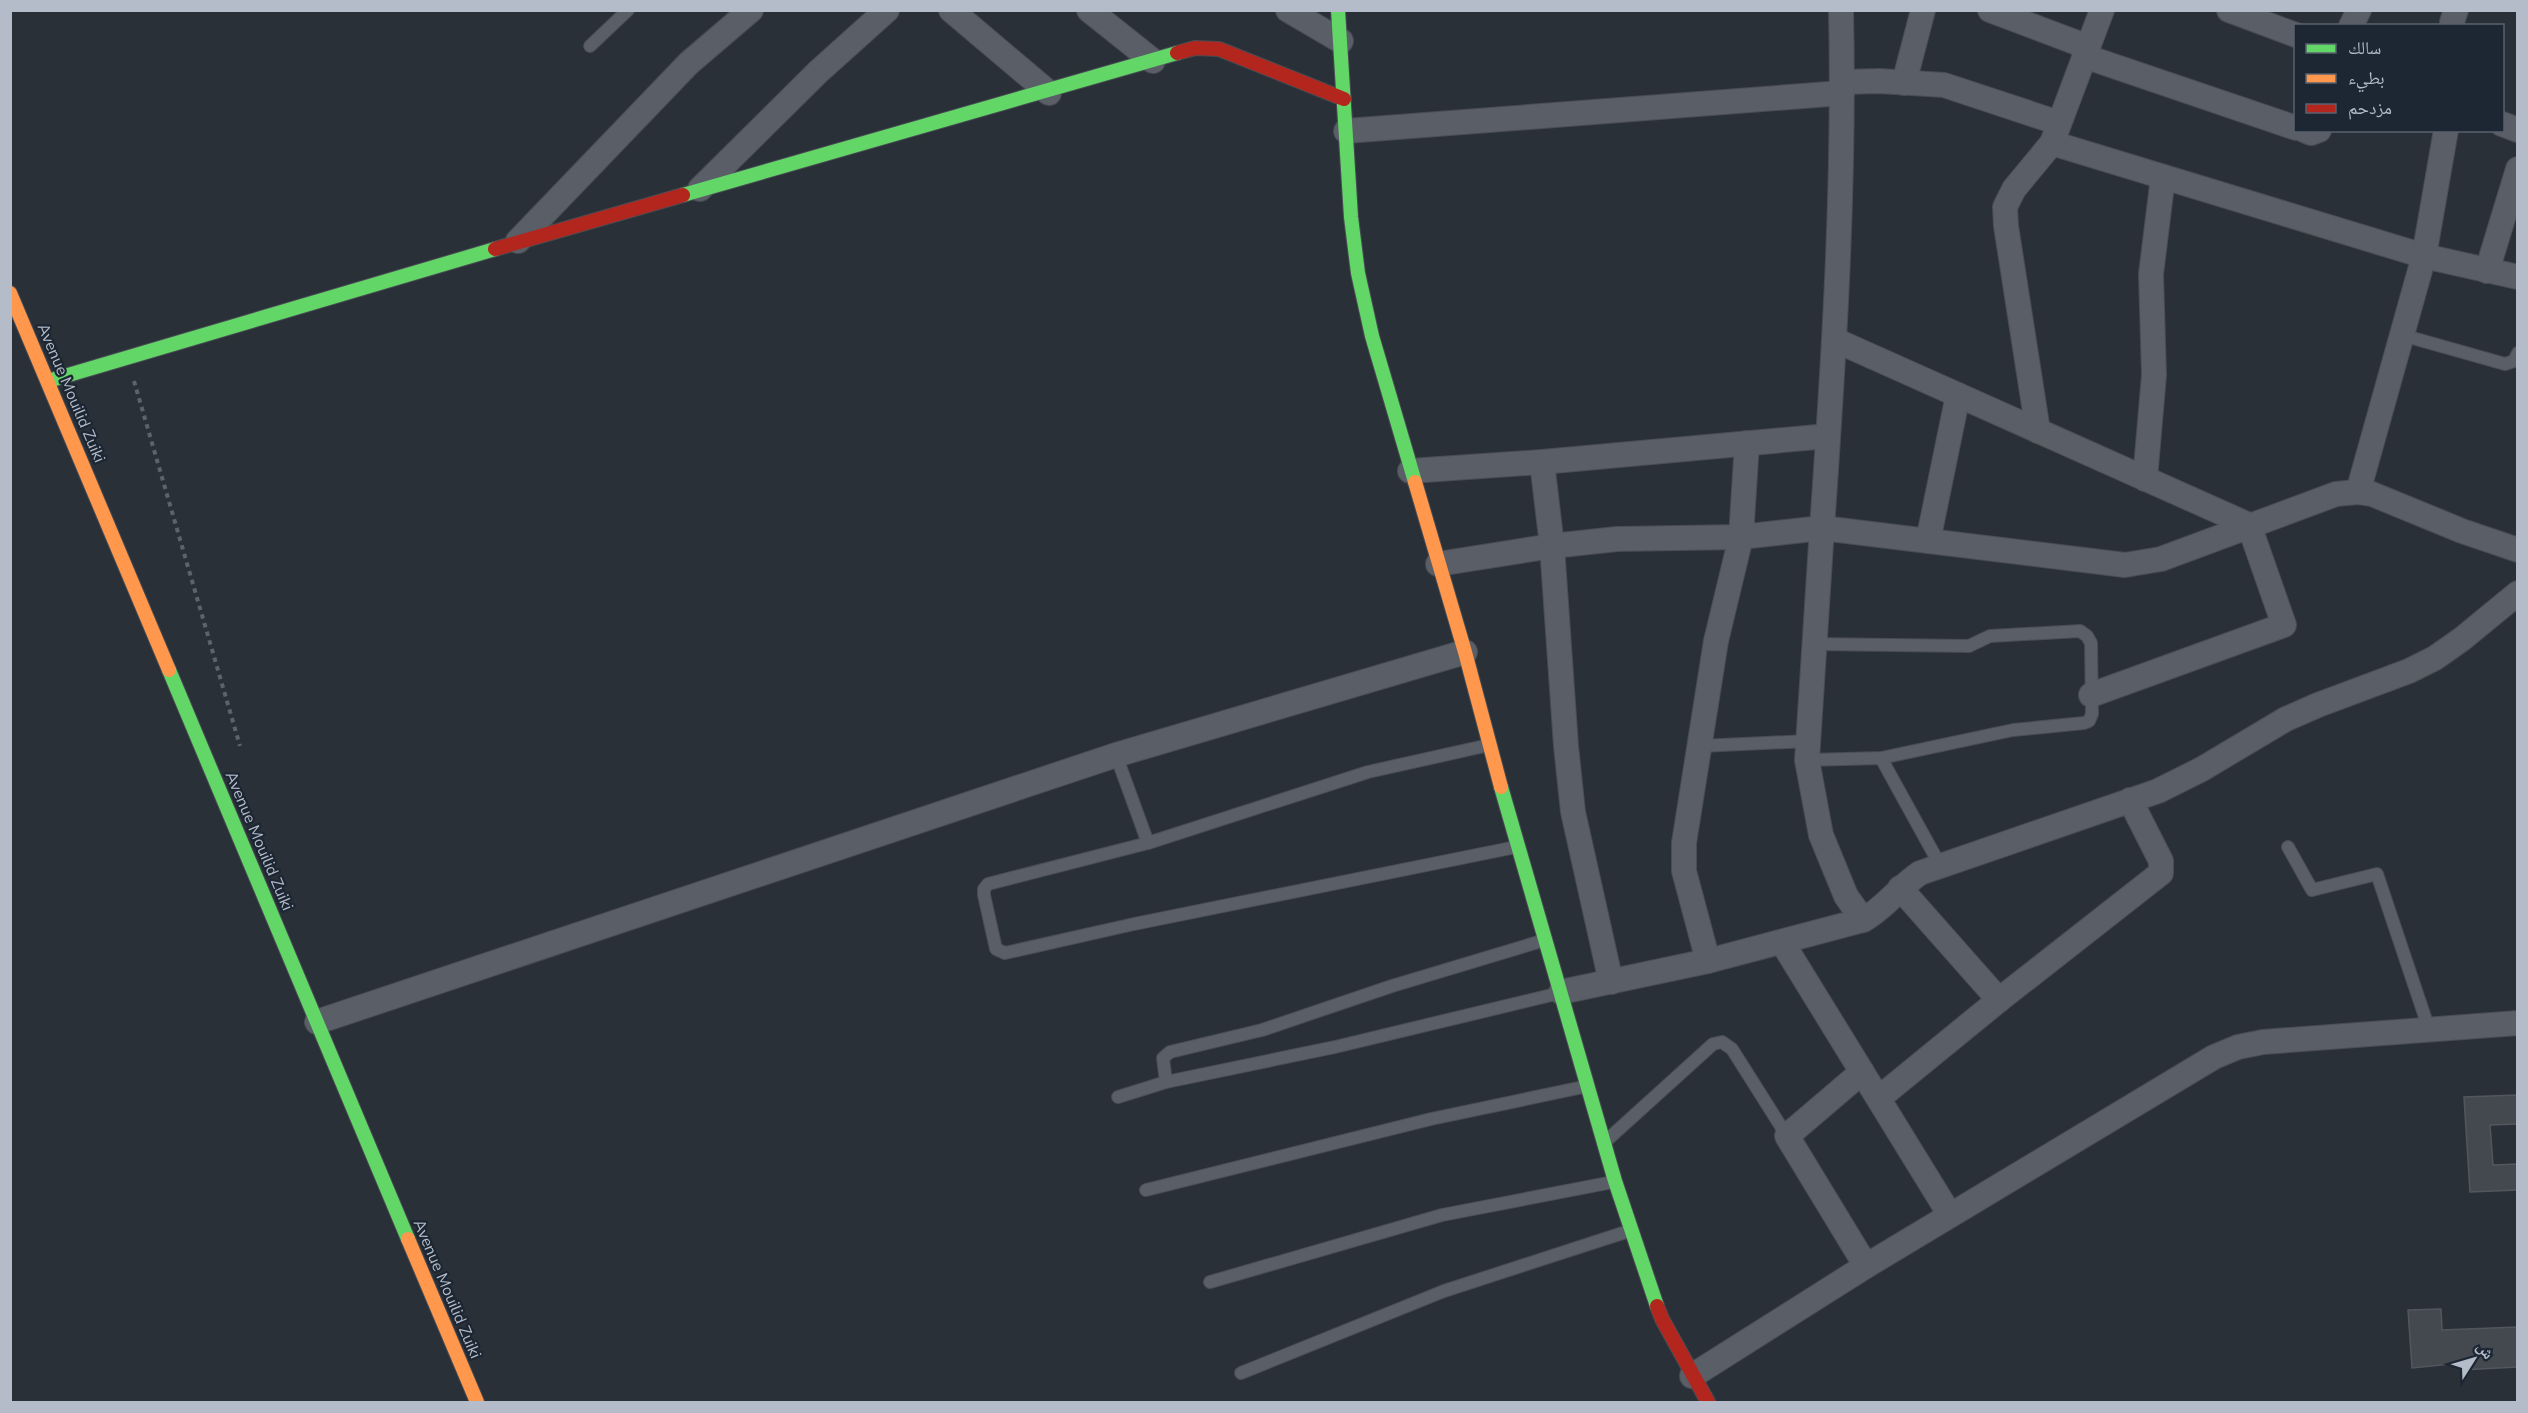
<svg xmlns="http://www.w3.org/2000/svg" width="2528" height="1413" viewBox="0 0 2528 1413" font-family="'Nunito Sans','Noto Naskh Arabic',sans-serif">
	<rect width="100%" height="100%" fill="#2a3038"/>
	<g fill="#444950" stroke="#52575f" stroke-width="1.5">
		<polygon points="2517,1095 2517,1124 2490,1125 2493,1165 2517,1164 2517,1190 2470,1192 2464,1097"/>
		<polygon points="2441,1309 2442,1330 2517,1327 2517,1367 2461,1370 2461,1363 2412,1368 2408,1310"/>
	</g>
	<g fill="none" stroke-linecap="round" stroke-linejoin="round">
		<g stroke="#484c53" stroke-width="14">
			<g id="lane">
				<polyline points="590,46 628,10"/>
				<polyline points="2402,335 2505,364 2514,361 2518,353"/>
				<polyline points="1489,745 1368,772 1148,843 988,884 984,889 984,895 996,949 1005,953 1134,924 1516,847"/>
				<polyline points="1700,746 1808,741"/>
				<polyline points="1116,755 1148,843"/>
				<polyline points="1881,758 1940,865"/>
				<polyline points="1807,760 1881,758 2013,730 2084,723 2089,721 2092,714 2091,643 2087,636 2080,631 1990,636 1969,646 1814,644"/>
				<polyline points="2288,847 2312,890 2377,874 2429,1029"/>
				<polyline points="1166,1082 1163,1058 1170,1052 1262,1030 1392,986 1545,940"/>
				<polyline points="1118,1097 1166,1082 1335,1047 1560,993"/>
				<polyline points="1607,1140 1713,1044 1722,1042 1732,1049 1787,1136"/>
				<polyline points="1146,1190 1431,1119 1588,1086"/>
				<polyline points="1210,1282 1442,1215 1613,1182"/>
				<polyline points="1241,1373 1444,1291 1629,1231"/>
			</g>
		</g>
		<g stroke="#484c53" stroke-width="26">
			<g id="street">
				<polyline points="951,10 1049,93"/>
				<polyline points="1089,10 1153,61"/>
				<polyline points="1288,10 1341,41"/>
				<polyline points="1990,10 2088,47"/>
				<polyline points="2229,10 2296,35"/>
				<polyline points="2351,26 2359,10"/>
				<polyline points="2453,26 2452,22 2456,10"/>
				<polyline points="2084,56 2296,128"/>
				<polyline points="1843,82 1879,81 1944,85 2059,123"/>
				<polyline points="1904,83 1923,10"/>
				<polyline points="2502,124 2518,130"/>
				<polyline points="2304,130 2311,133 2319,130"/>
				<polyline points="1346,131 1842,93"/>
				<polyline points="2052,143 2424,256 2518,277"/>
				<polyline points="700,189 818,72 887,10"/>
				<polyline points="518,241 689,63 751,10"/>
				<polyline points="2487,271 2518,169"/>
				<polyline points="1835,340 2249,525 2284,625 2091,695"/>
				<polyline points="2038,431 2006,226 2005,207 2014,189 2052,143 2102,10"/>
				<polyline points="1542,462 1552,546 1566,746 1573,812 1611,982"/>
				<polyline points="1410,471 1542,462 1828,436"/>
				<polyline points="2145,479 2154,375 2151,274 2163,177"/>
				<polyline points="2358,492 2424,256 2446,130"/>
				<polyline points="1928,541 1958,395"/>
				<path d="M1438 564 1552 546 1617 539 1741 537 1822 528C1834 356 1845 183 1841 10"/>
				<polyline points="1900,888 1999,1000"/>
				<polyline points="1863,920 1846,896 1821,835 1807,760 1822,528 2125,565 2161,559 2336,494 2358,492 2372,494 2462,531 2518,550"/>
				<polyline points="1782,942 1950,1215"/>
				<polyline points="1708,961 1684,871 1684,843 1716,641 1741,537 1747,443"/>
				<path d="M1561 992 1708 961 1863 920C1885 908 1899 887 1920 873L2158 791 2202 769 2286 719 2318 705 2409 671 2435 658 2462 639 2518 593"/>
				<polyline points="317,1022 1116,755 1465,652"/>
				<polyline points="1862,1072 1787,1136 1866,1266"/>
				<polyline points="1879,1098 1999,1000 2161,873 2161,861 2130,800"/>
				<polyline points="1692,1376 1866,1266 2214,1057 2238,1047 2263,1042 2518,1023"/>
			</g>
		</g>
		<g stroke="#484c53" stroke-width="16">
			<g id="fast">
				<polyline points="1338,10 1351,217 1358,273 1372,336 1415,482"/>
				<polyline points="683,195 1177,53"/>
				<polyline points="48,381 495,249"/>
				<polyline points="169,670 408,1239"/>
				<polyline points="1501,787 1615,1181 1657,1306"/>
			</g>
		</g>
		<g stroke="#484c53" stroke-width="16">
			<g id="slow">
				<polyline points="10,293 169,670"/>
				<polyline points="1415,482 1465,652 1501,787"/>
				<polyline points="408,1239 477,1402"/>
			</g>
		</g>
		<g stroke="#484c53" stroke-width="16">
			<g id="jam">
				<polyline points="1177,53 1195,48 1219,49 1344,99"/>
				<polyline points="495,249 683,195"/>
				<polyline points="1657,1306 1662,1319 1708,1402"/>
			</g>
		</g>
		<polyline stroke="#5d636a" stroke-width="4" stroke-dasharray="4.5 4.5" stroke-linecap="butt" points="134,381 240,746"/>
		<use href="#lane" stroke="#5a5e66" stroke-width="12"/>
		<use href="#street" stroke="#5a5e66" stroke-width="24"/>
		<use href="#fast" stroke="#63d668" stroke-width="14"/>
		<use href="#slow" stroke="#ff974d" stroke-width="14"/>
		<use href="#jam" stroke="#b3261e" stroke-width="14"/>
	</g>
	<g text-anchor="middle" dominant-baseline="central" stroke-width="4.5" stroke-linejoin="round" paint-order="stroke">
		<g font-size="16" fill="#b4bcc9" stroke="#1d2633">
			<text transform="translate(71 393) rotate(67)">Avenue Mouilid Zuiki</text>
			<text transform="translate(259 841) rotate(67)">Avenue Mouilid Zuiki</text>
			<text transform="translate(447 1289) rotate(67)">Avenue Mouilid Zuiki</text>
		</g>
	</g>
	<rect width="2528" height="1413" fill="none" stroke="#b4bcc9" stroke-width="24"/>
	<rect x="2294" y="24" width="210" height="108" fill="#1d2633" stroke="#59626f" stroke-width="1.5"/>
	<rect x="2306" y="44" width="30" height="9" fill="#63d668" stroke="#59626f" stroke-width="1.5"/>
	<text x="2348" y="54" font-size="18" fill="#b4bcc9">سالك</text>
	<rect x="2306" y="74" width="30" height="9" fill="#ff974d" stroke="#59626f" stroke-width="1.5"/>
	<text x="2348" y="84" font-size="18" fill="#b4bcc9">بطيء</text>
	<rect x="2306" y="104" width="30" height="9" fill="#b3261e" stroke="#59626f" stroke-width="1.5"/>
	<text x="2348" y="114" font-size="18" fill="#b4bcc9">مزدحم</text>
	<g transform="translate(2474 1359) rotate(53)" stroke="#1d2633" stroke-width="4.5" paint-order="stroke">
	<path d="M0-4.5L10 22L0 15L-10 22Z" fill="#b4bcc9"/>
	<text y="-9" font-size="16" font-weight="bold" text-anchor="middle" fill="#b4bcc9">ش</text>
	</g>
</svg>
